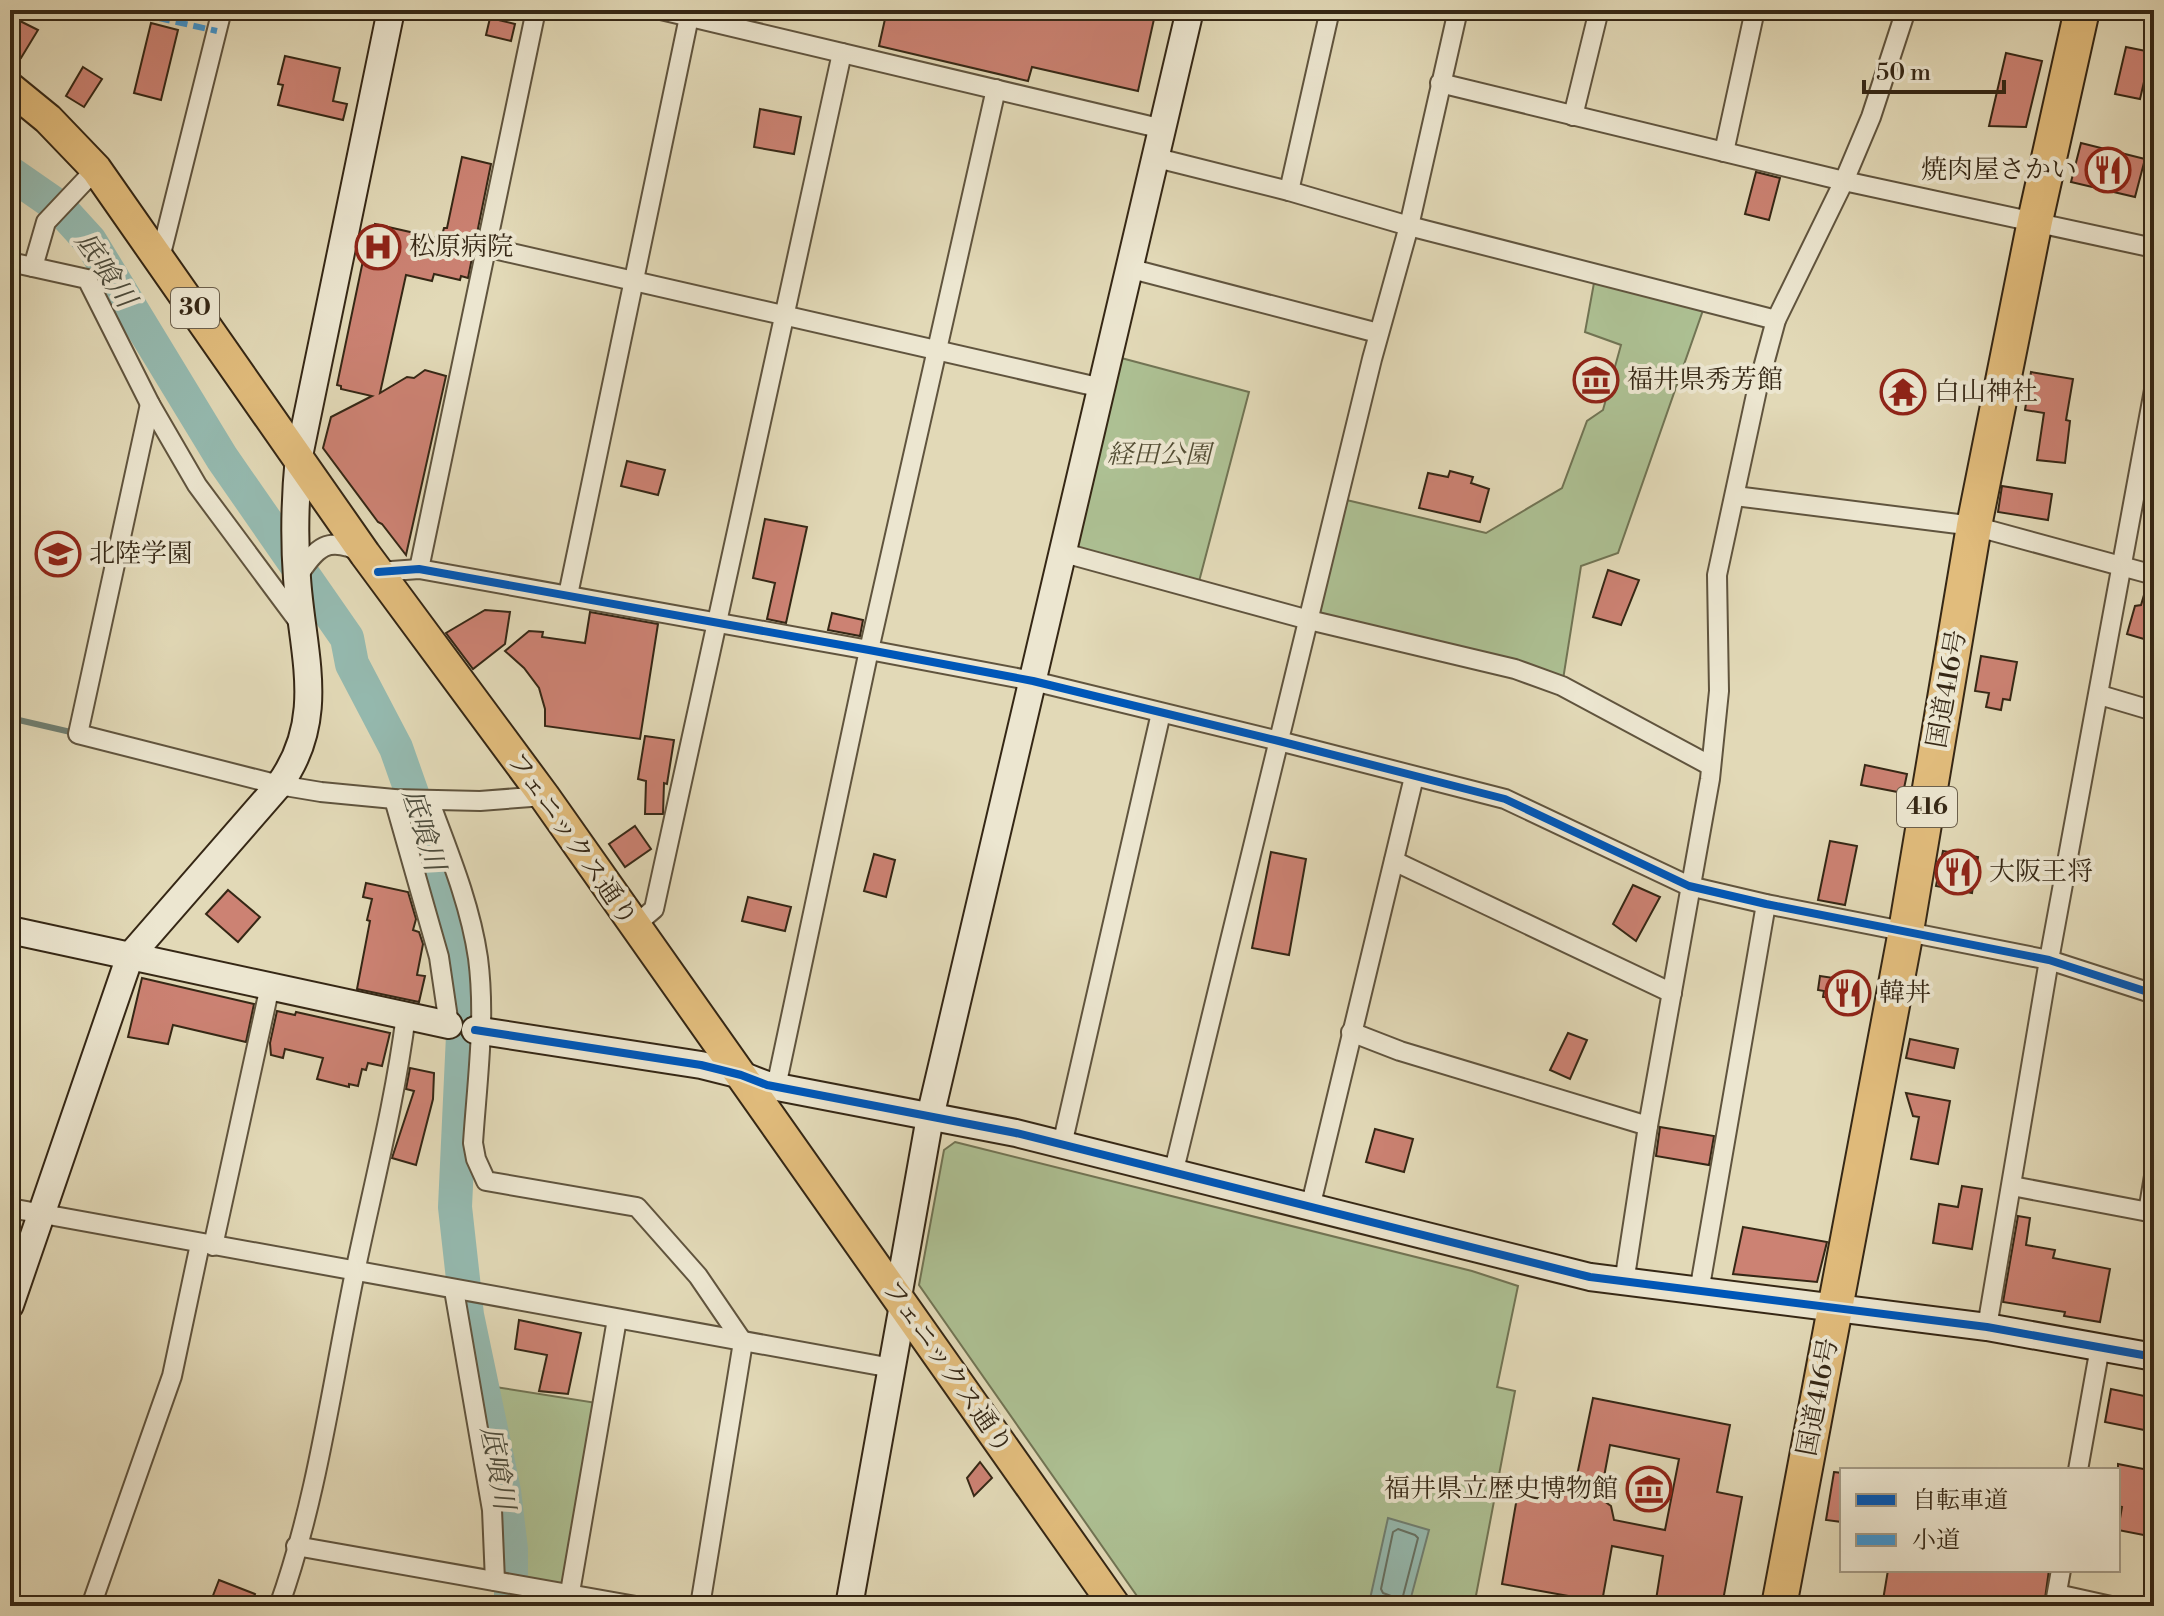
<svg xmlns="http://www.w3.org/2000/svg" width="2164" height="1616" viewBox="0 0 2164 1616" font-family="'Libre Bodoni','Noto Serif JP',serif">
	<rect width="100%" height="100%" fill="#e2d9b7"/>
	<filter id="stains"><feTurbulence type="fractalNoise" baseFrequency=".0025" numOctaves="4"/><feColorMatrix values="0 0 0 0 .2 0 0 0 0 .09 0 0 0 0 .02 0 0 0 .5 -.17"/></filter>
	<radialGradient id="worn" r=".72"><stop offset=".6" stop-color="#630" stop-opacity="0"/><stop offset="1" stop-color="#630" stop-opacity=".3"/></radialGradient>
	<g fill="#adc093" stroke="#717454" stroke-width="2">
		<polygon points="1596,272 1709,293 1618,553 1581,566 1562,686 1310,616 1338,498 1486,533 1562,488 1587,421 1603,410 1621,345 1585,332"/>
		<polygon points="1110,355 1249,392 1197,589 1064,553"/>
		<polygon points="955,1142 1472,1271 1518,1286 1497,1387 1515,1391 1474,1606 1144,1606 919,1285 944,1150"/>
		<polygon points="489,1386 603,1404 570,1594 514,1585"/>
	</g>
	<polygon fill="#95bab0" stroke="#6f7f72" stroke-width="2" points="1388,1518 1429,1530 1409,1605 1370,1599"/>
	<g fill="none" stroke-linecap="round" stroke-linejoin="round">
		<polygon stroke="#657062" stroke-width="2" points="1398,1529 1415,1535 1418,1538 1403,1596 1399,1599 1383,1593 1381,1589 1393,1532"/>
		<polyline stroke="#6f7f72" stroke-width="6" points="10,718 75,733"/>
		<polyline stroke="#95bab0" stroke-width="34" points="10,173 59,207 90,241 222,458 347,638 352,664 396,748 445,887 460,952 464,1014 455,1207 467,1315 504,1491 511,1549 511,1606"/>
	</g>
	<g fill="#cc8273" stroke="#352715" stroke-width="2" fill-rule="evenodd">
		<polygon points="887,10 1156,10 1138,91 1032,67 1028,81 879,46"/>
		<polygon points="10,16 38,30 21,58 10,52"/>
		<polygon points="490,18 515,24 511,41 486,35"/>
		<polygon points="151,23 178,30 161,100 134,93"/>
		<polygon points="2126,47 2151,52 2140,99 2115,94"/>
		<polygon points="2006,53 2042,61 2026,127 1989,126"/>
		<polygon points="285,56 340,68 333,101 347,104 343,120 278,105 283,85 278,84"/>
		<polygon points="83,67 102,79 84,107 66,96"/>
		<polygon points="760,109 801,117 794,154 754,147"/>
		<polygon points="2081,143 2145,159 2135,197 2071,182"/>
		<polygon points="462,157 491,164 468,278 461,276 460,280 434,274 432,281 406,275 380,393 407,377 414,378 425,370 446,376 406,555 382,524 378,522 323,448 331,417 372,396 341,389 341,386 337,385 370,227 374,228 375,224 441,239 444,228 447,228"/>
		<polygon points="1756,172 1780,178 1769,220 1745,214"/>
		<polygon points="2031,372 2073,379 2066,420 2070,421 2065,463 2037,460 2044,413 2025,410"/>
		<polygon points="627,461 665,470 658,495 621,486"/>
		<polygon points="1450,471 1473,477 1471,483 1489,489 1480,522 1419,508 1428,473 1448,477"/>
		<polygon points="2002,486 2052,494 2048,520 1998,512"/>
		<polygon points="765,519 807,527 786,623 767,619 775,583 753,578"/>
		<polygon points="1608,570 1639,580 1621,625 1593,617"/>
		<polygon points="2147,585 2154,587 2154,642 2127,634 2135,606 2141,605"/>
		<polygon points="485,610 510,612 505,644 473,669 446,633"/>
		<polygon points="590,612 658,624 640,739 545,726 545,709 539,688 524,668 505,651 529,631 543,632 542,637 585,643"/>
		<polygon points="832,613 863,620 860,636 828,630"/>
		<polygon points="1981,656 2017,662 2010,700 2003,699 2001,710 1986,707 1989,693 1975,691"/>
		<polygon points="645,736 674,740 667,784 664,783 663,814 645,814 646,781 638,779"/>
		<polygon points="1865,765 1907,774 1903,793 1861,785"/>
		<polygon points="635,826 651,849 625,867 609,844"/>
		<polygon points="1830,841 1857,846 1845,905 1818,900"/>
		<polygon points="1943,851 1978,857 1972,893 1936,886"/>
		<polygon points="1271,852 1306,859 1289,955 1252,948"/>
		<polygon points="874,854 895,860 886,897 864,891"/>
		<polygon points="366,883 408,892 416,919 413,930 419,932 423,944 417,975 425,976 419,1002 357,989 370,921 367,920 372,899 363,897"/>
		<polygon points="1633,885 1660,897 1636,941 1613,924"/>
		<polygon points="228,890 260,917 238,942 206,914"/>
		<polygon points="748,897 791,907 785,931 742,921"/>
		<polygon points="1820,976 1867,983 1864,1002 1823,997 1824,991 1818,990"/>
		<polygon points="142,978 254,1004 246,1042 173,1025 168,1044 128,1037"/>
		<polygon points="277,1011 295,1015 296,1012 390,1033 382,1066 368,1063 366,1070 362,1069 358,1086 349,1084 349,1087 317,1079 323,1058 285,1049 283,1058 271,1055 270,1043"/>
		<polygon points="1568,1033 1587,1040 1570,1079 1550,1070"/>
		<polygon points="1910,1039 1958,1049 1954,1068 1906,1058"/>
		<polygon points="410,1068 434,1073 433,1099 416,1165 392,1158 414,1091 406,1089"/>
		<polygon points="1906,1093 1950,1101 1938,1164 1911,1159 1919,1117 1913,1116"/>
		<polygon points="1660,1127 1714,1136 1709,1165 1656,1156"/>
		<polygon points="1375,1129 1413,1139 1404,1172 1366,1162"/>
		<polygon points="1962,1186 1982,1189 1972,1249 1933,1243 1939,1204 1958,1207"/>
		<polygon points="2018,1216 2030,1218 2026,1245 2055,1250 2053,1258 2110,1269 2100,1322 2064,1316 2065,1312 2003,1302"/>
		<polygon points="1743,1227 1827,1242 1817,1282 1733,1274"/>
		<polygon points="519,1320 581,1333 568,1394 539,1391 547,1355 515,1349"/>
		<polygon points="2111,1389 2154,1398 2154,1432 2105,1422"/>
		<path d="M1593 1398 1730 1425 1717 1492 1742 1497 1722 1606H1655L1663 1556 1612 1546 1602 1602 1502 1584 1519 1486 1573 1495ZM1610 1445 1679 1459 1665 1530 1614 1520 1611 1506 1600 1498Z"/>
		<polygon points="980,1462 992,1478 974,1496 967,1478"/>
		<polygon points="2118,1464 2154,1471 2154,1537 2118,1530 2122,1507 2118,1506"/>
		<polygon points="1834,1472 1842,1473 1842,1522 1826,1520"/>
		<polygon points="1888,1570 2049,1570 2044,1606 1882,1606"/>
		<polygon points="219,1580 255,1594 251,1606 209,1606"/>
	</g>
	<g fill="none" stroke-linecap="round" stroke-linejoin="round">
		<g stroke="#60543e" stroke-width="22">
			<g id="street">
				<polyline points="661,10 1163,129"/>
				<polyline points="1440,83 1844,181 2154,248"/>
				<polyline points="1573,116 1599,10"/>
				<polyline points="1724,152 1755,10"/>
				<polyline points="1157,158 1289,191 1409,226 1776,320"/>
				<polyline points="1289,191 1330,10"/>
				<polyline points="485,247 1102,388"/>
				<polyline points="160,258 222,10"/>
				<polyline points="10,262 87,279 150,404 197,485 301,625"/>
				<polyline points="33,267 46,222 96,169"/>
				<polyline points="1128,268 1378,333"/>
				<polyline points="150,404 78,734 279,785 321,792 394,799 480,801 544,796"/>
				<polyline points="1735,496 1974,526 2154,575"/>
				<polyline points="1064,553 1309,620 1515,669 1562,686 1711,766"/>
				<polyline points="419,569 536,10"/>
				<polyline points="378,572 419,569 869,650 1033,681 1279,741 1505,799 1689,886 1766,904 2049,960 2154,994"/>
				<path d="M297 577C317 547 327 535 363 553"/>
				<polyline points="568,595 689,17"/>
				<polyline points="2100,695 2154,711"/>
				<polyline points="394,799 439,957 449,1025"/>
				<path d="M429 800C448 851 470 903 478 958 486 1019 477 1082 473 1143L476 1159 486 1181 637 1207 698 1276 743 1342 700 1606"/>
				<polyline points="1394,861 1672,993"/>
				<polyline points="634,926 654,909 842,53"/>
				<polyline points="1351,1032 1400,1051 1648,1126"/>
				<polyline points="776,1087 869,650 996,89"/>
				<polyline points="1062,1145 1161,713"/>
				<polyline points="1173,1174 1372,359 1409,226 1458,10"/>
				<polyline points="2012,1186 2154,1213"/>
				<polyline points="10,1208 892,1368"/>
				<polyline points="1310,1208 1414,777"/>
				<polyline points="2148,1212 2154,1176"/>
				<polyline points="213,1246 270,986"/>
				<polyline points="1624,1283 1648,1126 1710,779 1719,691 1717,575 1757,390 1776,320 1844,181 1871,117 1906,10"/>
				<polyline points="454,1290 492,1510 495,1581"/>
				<polyline points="1699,1292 1766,904"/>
				<polyline points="1987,1327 2049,960 2154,390"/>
				<polyline points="2078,1470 2100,1347"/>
				<polyline points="296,1546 636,1606"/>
				<polyline points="2057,1594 2111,1606"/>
				<polyline points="2055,1603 2061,1570"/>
				<polyline points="568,1604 617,1319"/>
				<polyline points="91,1606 172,1376 200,1244"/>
				<path d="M279 1606C317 1500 332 1383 355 1272 373 1186 395 1102 406 1015"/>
			</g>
		</g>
		<g stroke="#352715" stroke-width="30">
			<g id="secondary">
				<polyline points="10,930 449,1025"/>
				<polyline points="475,1030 701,1065 741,1075 767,1085 1016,1133 1590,1277 1987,1327 2154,1357"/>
				<polyline points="898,1297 930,1117 1190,10"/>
				<path d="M10 1305 130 956 279 785C328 718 302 653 297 578 294 537 295 497 299 456L391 10"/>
				<polyline points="849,1606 903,1305"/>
			</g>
		</g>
		<g stroke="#352715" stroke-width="34">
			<polyline id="primary" points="10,88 48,119 96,169 365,554 544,796 1115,1606"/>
		</g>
		<g stroke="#352715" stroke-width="38">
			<polyline id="highway" points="1779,1606 1906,931 1974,526 2035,221 2082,10"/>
		</g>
		<use href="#street" stroke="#ece6d0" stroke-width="18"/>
		<use href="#secondary" stroke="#ece6d0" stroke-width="26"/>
		<use href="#primary" stroke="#e1bc7c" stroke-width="30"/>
		<use href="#highway" stroke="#e1bc7c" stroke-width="34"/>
		<polyline stroke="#3e96d3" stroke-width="6" stroke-dasharray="12 6" stroke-linecap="butt" points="123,10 217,31"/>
		<g stroke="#ece6d0" stroke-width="13">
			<g id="cycleway">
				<polyline points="378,572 419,569 869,650 1033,681 1279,741 1505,799 1689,886 1766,904 2049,960 2154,994"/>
				<polyline points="475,1030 701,1065 741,1075 767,1085 1016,1133 1590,1277 1987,1327 2154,1357"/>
			</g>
		</g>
		<use href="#cycleway" stroke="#0057b8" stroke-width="8"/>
	</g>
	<defs>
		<g id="restaurant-ring" transform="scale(2.3)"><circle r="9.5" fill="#ece6d0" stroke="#8f2418" stroke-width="1.5"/><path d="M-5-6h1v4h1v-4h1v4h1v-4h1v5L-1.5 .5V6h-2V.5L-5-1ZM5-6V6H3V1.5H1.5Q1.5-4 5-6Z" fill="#8f2418"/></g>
		<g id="hospital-ring" transform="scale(2.3)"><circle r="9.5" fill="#ece6d0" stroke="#8f2418" stroke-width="1.5"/><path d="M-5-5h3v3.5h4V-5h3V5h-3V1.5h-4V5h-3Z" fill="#8f2418"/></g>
		<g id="museum-ring" transform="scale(2.3)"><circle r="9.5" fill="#ece6d0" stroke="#8f2418" stroke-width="1.5"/><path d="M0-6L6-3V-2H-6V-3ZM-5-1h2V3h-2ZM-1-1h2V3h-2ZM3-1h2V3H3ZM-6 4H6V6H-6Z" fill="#8f2418"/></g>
		<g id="temple-ring" transform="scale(2.3)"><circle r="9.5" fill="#ece6d0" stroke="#8f2418" stroke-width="1.5"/><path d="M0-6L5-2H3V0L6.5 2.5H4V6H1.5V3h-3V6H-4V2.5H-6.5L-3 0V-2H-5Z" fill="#8f2418"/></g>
		<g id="school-ring" transform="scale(2.3)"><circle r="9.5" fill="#ece6d0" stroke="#8f2418" stroke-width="1.5"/><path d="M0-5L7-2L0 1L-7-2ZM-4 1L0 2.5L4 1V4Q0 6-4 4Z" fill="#8f2418"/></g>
	</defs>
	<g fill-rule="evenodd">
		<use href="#restaurant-ring" x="2108" y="170"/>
		<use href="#hospital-ring" x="378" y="247"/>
		<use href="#museum-ring" x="1596" y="380"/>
		<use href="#temple-ring" x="1903" y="392"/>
		<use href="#school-ring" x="58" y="554"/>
		<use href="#restaurant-ring" x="1958" y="872"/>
		<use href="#restaurant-ring" x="1848" y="993"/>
		<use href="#museum-ring" x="1649" y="1489"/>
	</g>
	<g text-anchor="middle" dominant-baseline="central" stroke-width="8" stroke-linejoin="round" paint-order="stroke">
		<g fill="#ece6d0" stroke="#6c604d" stroke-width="2">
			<rect x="171" y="288" width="48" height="40" rx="6"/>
			<rect x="1897" y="787" width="60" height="40" rx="6"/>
		</g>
		<g font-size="24" font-weight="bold" fill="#352715">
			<text x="195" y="308">30</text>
			<text x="1927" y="807">416</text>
		</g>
		<g font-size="26" fill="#352715" stroke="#ece6d0" text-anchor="start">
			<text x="2077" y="170" text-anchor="end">焼肉屋さかい</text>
			<text x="409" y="247">松原病院</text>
			<text x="1627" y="380">福井県秀芳館</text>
			<text x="1934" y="392">白山神社</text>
			<text x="89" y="554">北陸学園</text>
			<text x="1989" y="872">大阪王将</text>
			<text x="1879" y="993">韓丼</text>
			<text x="1618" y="1489" text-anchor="end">福井県立歴史博物館</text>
		</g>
		<g font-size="26" font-style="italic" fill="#534d34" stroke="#ece6d0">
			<text x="1159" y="455">経田公園</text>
		</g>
		<g font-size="26" fill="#352715" stroke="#ece6d0">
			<text transform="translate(1947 689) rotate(-80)">国道416号</text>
			<text transform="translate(572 839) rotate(55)">フェニックス通り</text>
			<text transform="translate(947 1367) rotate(55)">フェニックス通り</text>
			<text transform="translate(1818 1397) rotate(-79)">国道416号</text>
		</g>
		<g font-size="28" font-style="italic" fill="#4d4c3c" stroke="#ece6d0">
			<text transform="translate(105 270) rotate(56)">底喰川</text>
			<text transform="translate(423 830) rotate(73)">底喰川</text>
			<text transform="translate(497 1468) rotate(80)">底喰川</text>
		</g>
	</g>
	<rect width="2164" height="1616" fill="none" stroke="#e2d9b7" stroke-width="40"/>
	<rect x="12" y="12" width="2140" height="1592" fill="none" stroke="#352715" stroke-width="4"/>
	<rect x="20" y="20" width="2124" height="1576" fill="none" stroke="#352715" stroke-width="2"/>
	<rect x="1840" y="1468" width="280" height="104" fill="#ece6d0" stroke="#a39a85" stroke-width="2"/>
	<rect x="1856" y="1494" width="40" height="12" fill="#0057b8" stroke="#a39a85" stroke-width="2"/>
	<text x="1912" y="1508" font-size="24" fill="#352715">自転車道</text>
	<rect x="1856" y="1534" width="40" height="12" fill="#3e96d3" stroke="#a39a85" stroke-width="2"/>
	<text x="1912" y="1548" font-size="24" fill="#352715">小道</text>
	<path d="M1864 80v12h140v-12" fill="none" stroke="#352715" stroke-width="4"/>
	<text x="1876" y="80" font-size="24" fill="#352715" stroke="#ece6d0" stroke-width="6" paint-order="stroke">50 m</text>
	<rect width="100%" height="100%" filter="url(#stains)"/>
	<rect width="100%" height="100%" fill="url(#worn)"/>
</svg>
